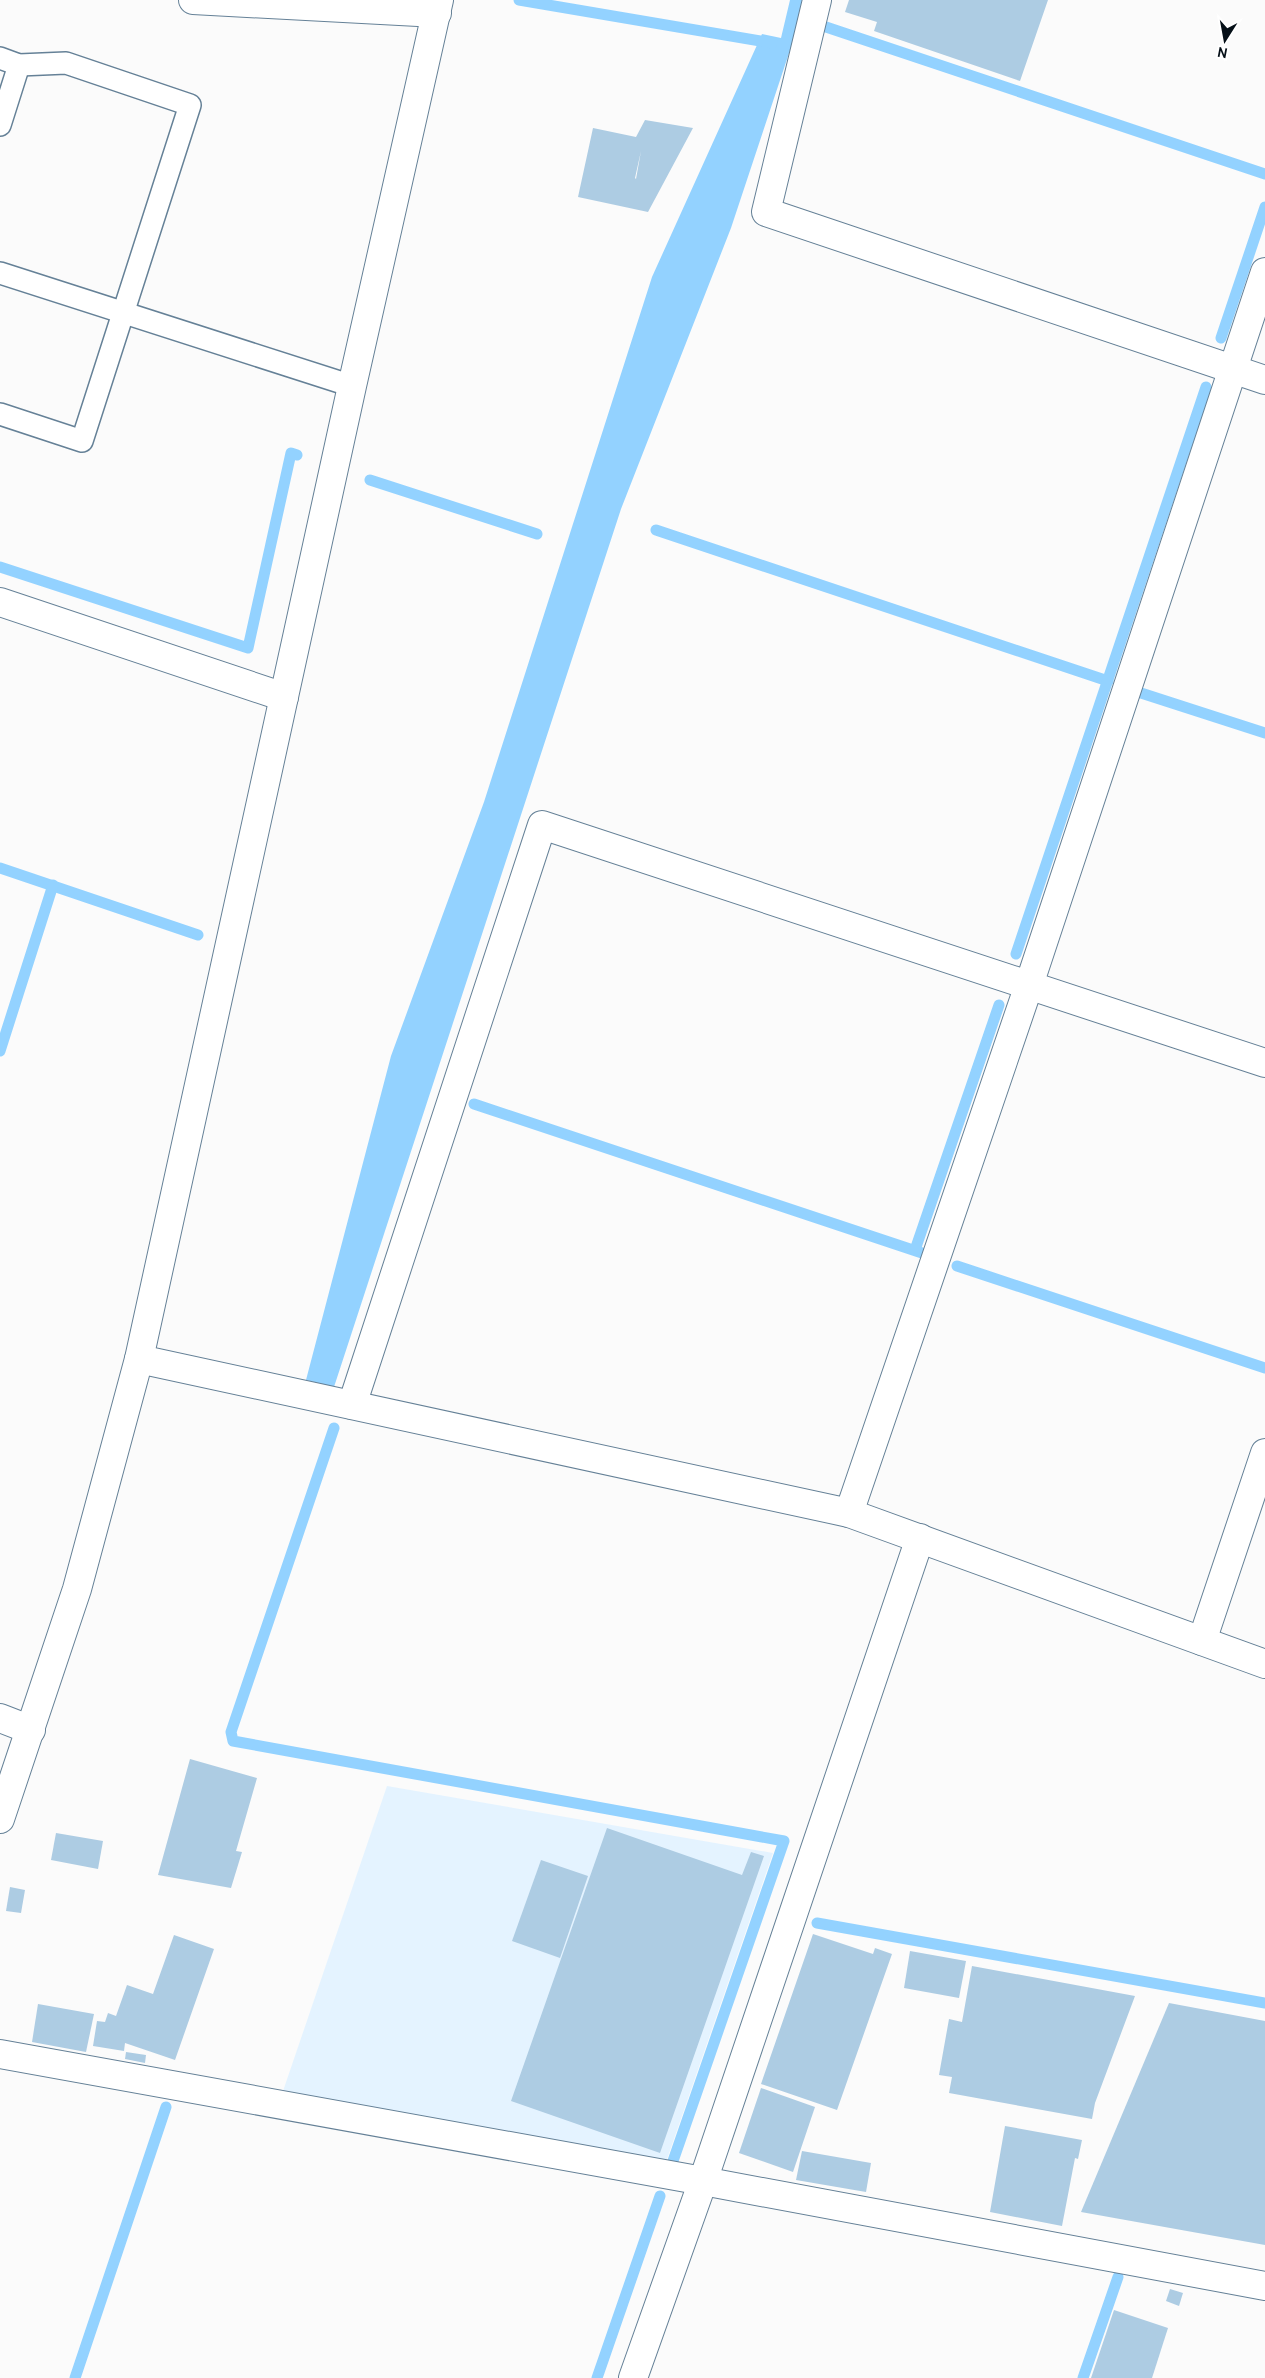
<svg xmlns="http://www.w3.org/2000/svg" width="1265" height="2378" viewBox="0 0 1265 2378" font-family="Cabin,sans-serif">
	<rect width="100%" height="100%" fill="#fbfbfb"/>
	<polygon fill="#e4f3ff" points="387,1786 773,1853 666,2162 282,2094"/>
	<polygon fill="#93d2ff" points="790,0 802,0 793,41 731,228 621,509 334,1387 306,1380 391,1056 484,802 652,277 762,34 781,38"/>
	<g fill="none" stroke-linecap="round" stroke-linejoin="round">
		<g stroke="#93d2ff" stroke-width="11">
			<polyline points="519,0 772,43"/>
			<polyline points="826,27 1265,174"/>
			<polyline points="1221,338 1265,207"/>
			<polyline points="370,480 537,534"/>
			<polyline points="656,530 1108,681"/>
			<polyline points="0,567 248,648 291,453 297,455"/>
			<polyline points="1141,693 1265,733"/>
			<polyline points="0,868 198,935"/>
			<polyline points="1016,954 1206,387"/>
			<polyline points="0,1051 53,885"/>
			<polyline points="474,1104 922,1253"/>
			<polyline points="915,1250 999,1005"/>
			<polyline points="957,1266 1265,1368"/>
			<polyline points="334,1428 231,1732 233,1741 784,1841 673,2161"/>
			<polyline points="817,1923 1265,2003"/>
			<polyline points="75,2378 166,2107"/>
			<polyline points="597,2378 660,2196"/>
			<polyline points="1083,2378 1118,2277"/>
		</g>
	</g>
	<g fill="#adcce3" fill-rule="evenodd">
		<polygon points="849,0 1048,0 1020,81 874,31 877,22 845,12"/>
		<path d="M645 120 693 128 648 212 578 197 593 128 636 137ZM641 151 636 179 635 178Z"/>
		<polygon points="190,1759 257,1778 236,1851 242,1852 231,1888 158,1875"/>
		<polygon points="607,1828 742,1875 751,1852 764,1856 660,2153 511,2101"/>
		<polygon points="56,1833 103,1841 98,1869 51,1860"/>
		<polygon points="541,1860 588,1876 560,1958 512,1941"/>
		<polygon points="10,1887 25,1890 21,1913 6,1911"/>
		<polygon points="813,1934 873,1954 875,1948 892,1954 837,2110 761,2084"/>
		<polygon points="174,1935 214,1949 175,2060 125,2043 124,2051 93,2046 97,2021 105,2022 108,2013 116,2016 127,1985 153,1994"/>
		<polygon points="910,1951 966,1961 959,1998 904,1988"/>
		<polygon points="972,1966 1135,1996 1095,2103 1092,2119 949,2093 952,2077 939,2075 949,2019 962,2022"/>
		<polygon points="1169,2003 1265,2021 1265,2245 1081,2212"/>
		<polygon points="38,2004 94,2014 86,2052 32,2042"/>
		<polygon points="126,2052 146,2055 145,2063 125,2059"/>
		<polygon points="761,2088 815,2107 793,2172 739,2153"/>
		<polygon points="1005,2126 1082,2140 1078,2159 1075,2158 1062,2226 990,2212"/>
		<polygon points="802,2151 871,2163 866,2192 796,2180"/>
		<polygon points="1170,2289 1183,2293 1179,2306 1166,2301"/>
		<polygon points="1114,2310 1168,2328 1152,2378 1091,2378"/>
	</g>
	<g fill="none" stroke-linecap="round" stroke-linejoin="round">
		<g stroke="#658197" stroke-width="24">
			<g id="service">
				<polyline points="0,58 19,65 66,63 190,105 82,441 0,414"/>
				<polyline points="0,125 19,65"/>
				<polyline points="0,273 352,386"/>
			</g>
		</g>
		<g stroke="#658197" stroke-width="30">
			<g id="minor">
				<polyline points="193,0 437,13"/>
				<polyline points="817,0 766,212 1265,380"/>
				<polyline points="0,602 284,697"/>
				<polyline points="139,1359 849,1513 1265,1664"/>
				<polyline points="352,1405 542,825 1265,1063"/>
				<polyline points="849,1513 1029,985 1265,272"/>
				<polyline points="1202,1641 1265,1453"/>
				<polyline points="0,1718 31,1730"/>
				<polyline points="0,2054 703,2181 1265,2286"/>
				<polyline points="633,2378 703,2181 920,1538"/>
			</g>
		</g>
		<g stroke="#658197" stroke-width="30">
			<polyline id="tertiary" points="0,1819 77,1589 139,1359 352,386 439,0"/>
		</g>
		<use href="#service" stroke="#fff" stroke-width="21"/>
		<use href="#minor" stroke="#fff" stroke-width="28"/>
		<use href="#tertiary" stroke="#fff" stroke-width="28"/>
	</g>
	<g transform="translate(1225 40) rotate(191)" stroke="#ffffff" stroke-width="4" paint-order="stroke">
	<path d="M0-4L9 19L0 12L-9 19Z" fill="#050f17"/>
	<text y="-8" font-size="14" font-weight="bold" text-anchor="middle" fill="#050f17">N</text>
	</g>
</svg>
